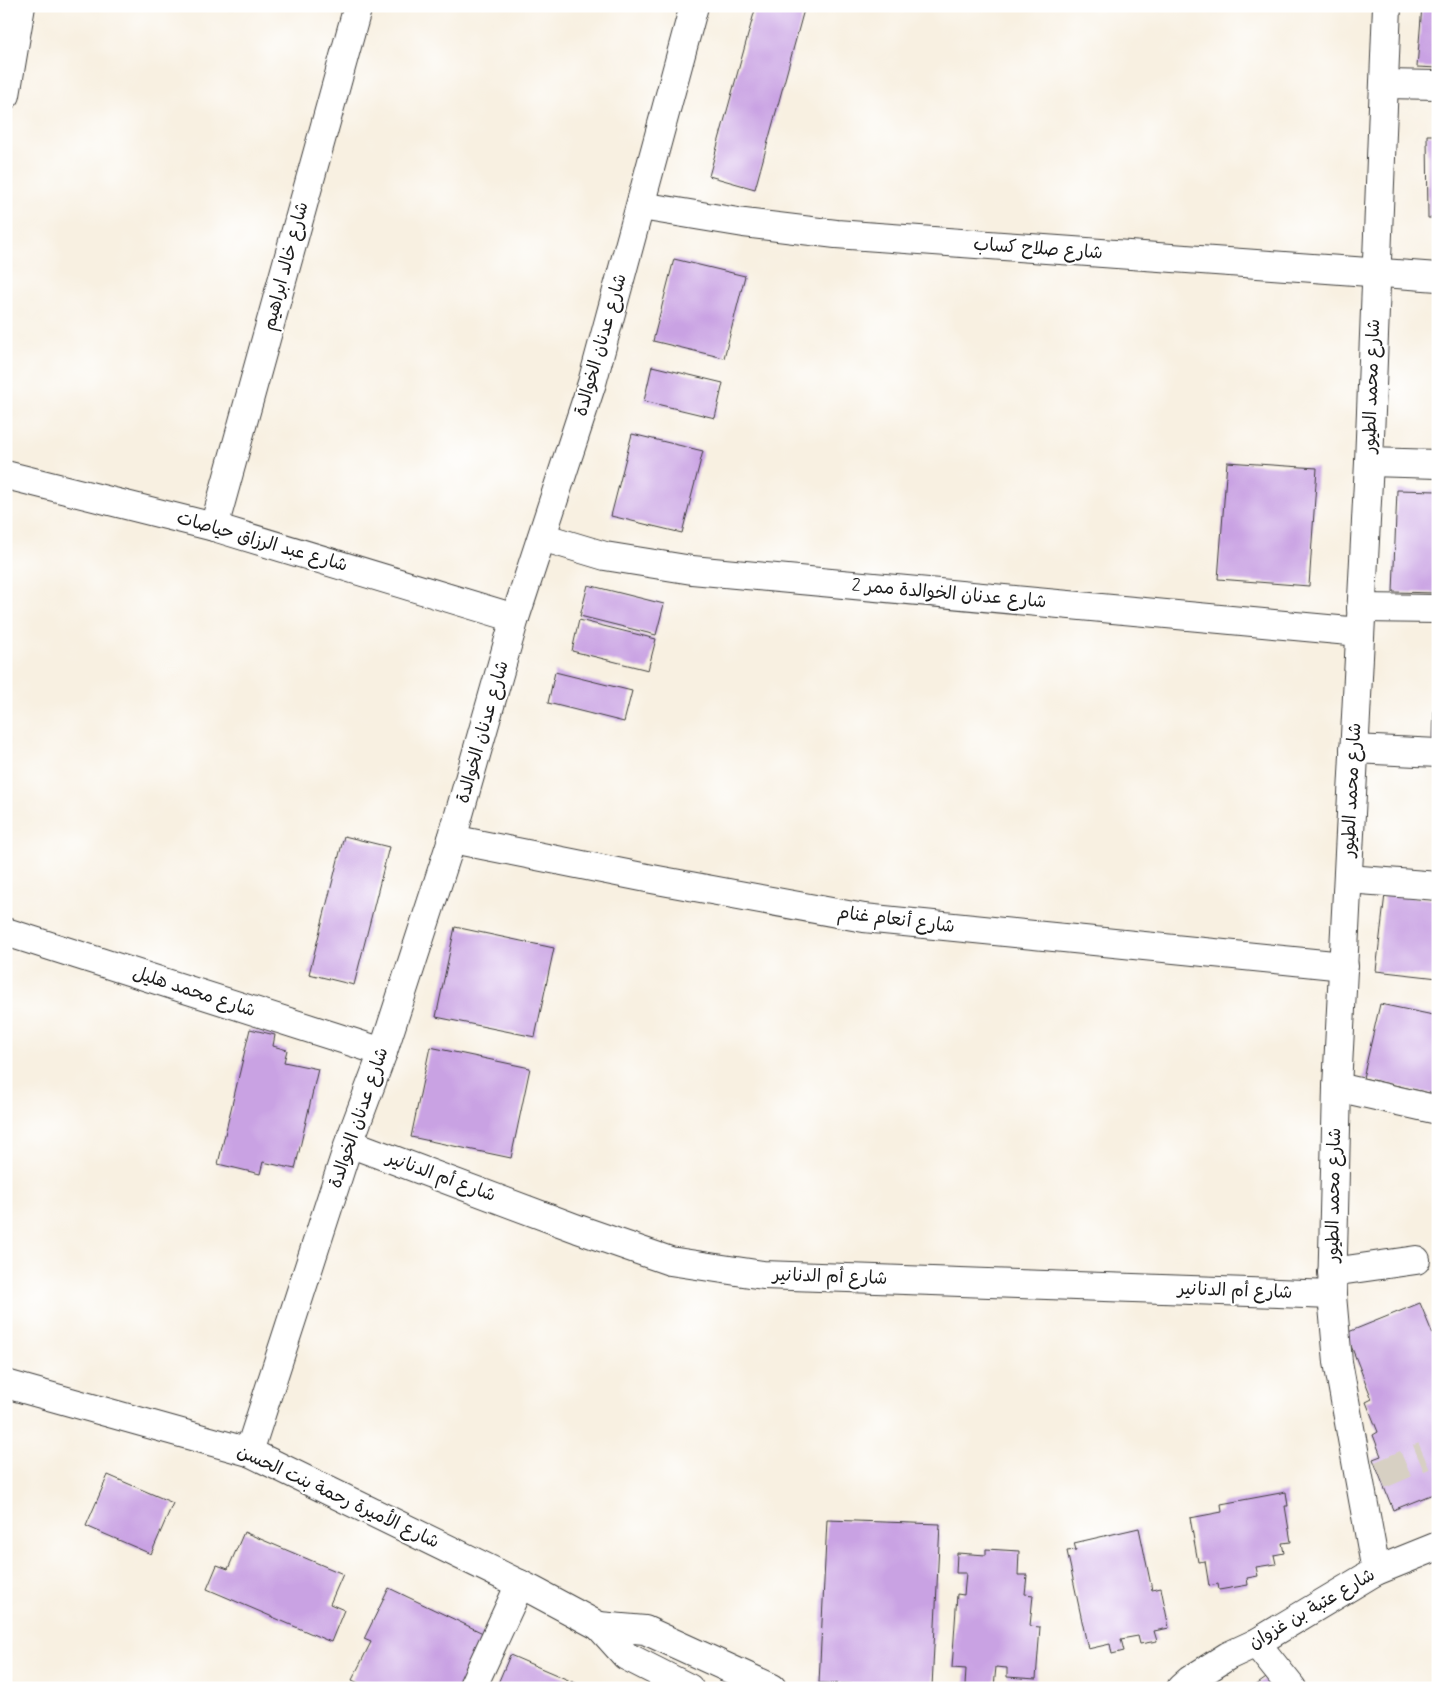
<svg xmlns="http://www.w3.org/2000/svg" width="1444" height="1694" viewBox="0 0 1444 1694" font-family="Mynerve,'Playpen Sans Arabic',sans-serif">
	<rect width="100%" height="100%" fill="#fff"/>
	<filter id="ink" filterUnits="userSpaceOnUse"><feTurbulence type="fractalNoise" baseFrequency=".02" numOctaves="2"/><feDisplacementMap in="SourceGraphic" scale="10" xChannelSelector="R" yChannelSelector="G"/><feConvolveMatrix kernelMatrix="1 2 1 2 8 2 1 2 1" color-interpolation-filters="sRGB"/></filter>
	<filter id="wash" filterUnits="userSpaceOnUse"><feTurbulence type="fractalNoise" baseFrequency=".0096" numOctaves="4" result="noise"/><feDisplacementMap in="SourceGraphic" scale="20" xChannelSelector="R" yChannelSelector="G"/><feGaussianBlur stdDeviation="1.12" result="paint"/><feColorMatrix in="noise" values="0 0 0 0 0 0 0 0 0 0 0 0 0 0 0 0 0 1.4 0 .05"/><feComposite in="paint" operator="in"/></filter>
	<g filter="url(#wash)">
		<rect width="100%" height="100%" fill="#f8f0e1"/>
		<g id="blocks">
			<g fill="#c9a2e3">
				<polygon points="756,6 805,6 755,189 709,176"/>
				<polygon points="1422,6 1438,6 1438,68 1417,67"/>
				<polygon points="1427,135 1438,135 1438,218 1428,218"/>
				<polygon points="674,259 745,276 724,358 653,341"/>
				<polygon points="652,366 723,383 715,418 644,401"/>
				<polygon points="632,434 703,451 682,533 611,516"/>
				<polygon points="1227,462 1317,468 1309,586 1218,579"/>
				<polygon points="1397,490 1438,491 1438,593 1393,592"/>
				<polygon points="588,585 664,604 656,635 580,616"/>
				<polygon points="579,620 656,639 648,670 572,651"/>
				<polygon points="1435,645 1438,645 1438,745 1433,744"/>
				<polygon points="555,672 632,691 624,722 548,703"/>
				<polygon points="344,836 389,847 354,985 309,974"/>
				<polygon points="1385,894 1438,900 1438,978 1376,971"/>
				<polygon points="455,927 554,948 535,1037 436,1017"/>
				<polygon points="1380,1004 1438,1016 1438,1095 1363,1078"/>
				<polygon points="250,1029 275,1035 273,1046 287,1050 284,1062 318,1069 295,1169 263,1162 260,1174 218,1164"/>
				<polygon points="430,1047 530,1068 511,1158 411,1137"/>
				<polygon points="1420,1303 1438,1347 1438,1492 1393,1510 1373,1459 1381,1456 1373,1435 1378,1432 1366,1402 1372,1399 1346,1333"/>
				<polygon points="108,1475 173,1503 151,1554 86,1526"/>
				<polygon points="1286,1492 1288,1506 1285,1506 1291,1542 1282,1543 1284,1553 1274,1555 1276,1564 1256,1567 1258,1576 1247,1578 1248,1585 1219,1590 1218,1584 1209,1586 1205,1561 1198,1562 1190,1518 1222,1512 1221,1504"/>
				<polygon points="827,1520 940,1524 932,1687 819,1683"/>
				<polygon points="1139,1528 1152,1590 1161,1588 1169,1628 1154,1631 1157,1641 1140,1644 1138,1636 1121,1639 1124,1651 1112,1654 1110,1644 1088,1649 1067,1551 1076,1550 1074,1543"/>
				<polygon points="244,1532 343,1574 330,1604 344,1610 331,1642 207,1589 217,1565 228,1569"/>
				<polygon points="986,1549 1019,1551 1018,1575 1027,1575 1025,1594 1033,1595 1030,1626 1040,1627 1036,1679 1007,1677 1007,1668 996,1667 994,1687 965,1685 966,1669 952,1668 957,1594 964,1595 966,1573 956,1573 957,1553 986,1555"/>
				<polygon points="389,1588 487,1635 462,1688 369,1688 352,1680 371,1642 364,1639"/>
				<polygon points="510,1655 587,1688 496,1688"/>
				<polygon points="1269,1676 1277,1688 1252,1688"/>
			</g>
		</g>
	</g>
	<g filter="url(#ink)">
		<use href="#blocks" fill-opacity="0" stroke="#3d3c3a" stroke-width="1"/>
		<g fill="none" stroke-linecap="round" stroke-linejoin="round">
			<polyline stroke="#d7d0c3" stroke-width="28" stroke-dasharray="28 14" stroke-linecap="butt" points="1380,1475 1424,1456"/>
			<g stroke="#3d3c3a" stroke-width="30">
				<g id="minor">
					<polyline points="1384,84 1438,85"/>
					<polyline points="6,95 21,6"/>
					<polyline points="641,206 744,223 836,234 1438,277"/>
					<polyline points="1369,462 1438,464"/>
					<polyline points="6,475 214,527 515,618"/>
					<polyline points="214,527 358,6"/>
					<polyline points="542,537 605,556 692,570 1360,632"/>
					<polyline points="1361,608 1438,609"/>
					<polyline points="1354,749 1438,753"/>
					<polyline points="452,839 652,879 864,918 1344,966"/>
					<polyline points="1348,879 1438,886"/>
					<polyline points="6,932 383,1052"/>
					<polyline points="1337,1087 1438,1110"/>
					<polyline points="349,1143 578,1229 670,1261 763,1275 1332,1295"/>
					<polyline points="1332,1272 1416,1260"/>
					<polyline points="6,1384 249,1452 532,1590 599,1626 626,1656 689,1688"/>
					<polyline points="249,1452 349,1143 383,1052 452,839 515,618 592,383 694,6"/>
					<polyline points="1376,1571 1338,1362 1332,1295 1337,1087 1369,462 1387,6"/>
					<polyline points="599,1626 645,1630 772,1688"/>
					<polyline points="1256,1643 1292,1688"/>
					<polyline points="472,1688 520,1584"/>
					<polyline points="1181,1688 1190,1680 1228,1656 1256,1643 1376,1571 1438,1546"/>
				</g>
			</g>
			<use href="#minor" stroke="#fff" stroke-width="28"/>
		</g>
	</g>
	<g text-anchor="middle" dominant-baseline="central" stroke-width="4.5" stroke-linejoin="round" paint-order="stroke">
		<g font-size="18" fill="#1c1c1c" stroke="#fff">
			<text transform="translate(1038 249) rotate(4)">شارع صلاح كساب</text>
			<text transform="translate(286 266) rotate(-75)">شارع خالد ابراهيم</text>
			<text transform="translate(601 345) rotate(-74)">شارع عدنان الخوالدة</text>
			<text transform="translate(1372 386) rotate(-88)">شارع محمد الطيور</text>
			<text transform="translate(262 542) rotate(16)">شارع عبد الرزاق حياصات</text>
			<text transform="translate(949 594) rotate(5)">شارع عدنان الخوالدة ممر 2</text>
			<text transform="translate(483 732) rotate(-74)">شارع عدنان الخوالدة</text>
			<text transform="translate(1352 790) rotate(-87)">شارع محمد الطيور</text>
			<text transform="translate(896 920) rotate(7)">شارع أنعام غنام</text>
			<text transform="translate(194 992) rotate(18)">شارع محمد هليل</text>
			<text transform="translate(359 1118) rotate(-71)">شارع عدنان الخوالدة</text>
			<text transform="translate(441 1177) rotate(20)">شارع أم الدنانير</text>
			<text transform="translate(1334 1195) rotate(-89)">شارع محمد الطيور</text>
			<text transform="translate(830 1277) rotate(2)">شارع أم الدنانير</text>
			<text transform="translate(1235 1291) rotate(2)">شارع أم الدنانير</text>
			<text transform="translate(338 1497) rotate(25)">شارع الأميرة رحمة بنت الحسن</text>
			<text transform="translate(1312 1609) rotate(-30)">شارع عتبة بن غزوان</text>
		</g>
	</g>
	<rect width="1444" height="1694" fill="none" stroke="#fff" stroke-width="25"/>
</svg>
